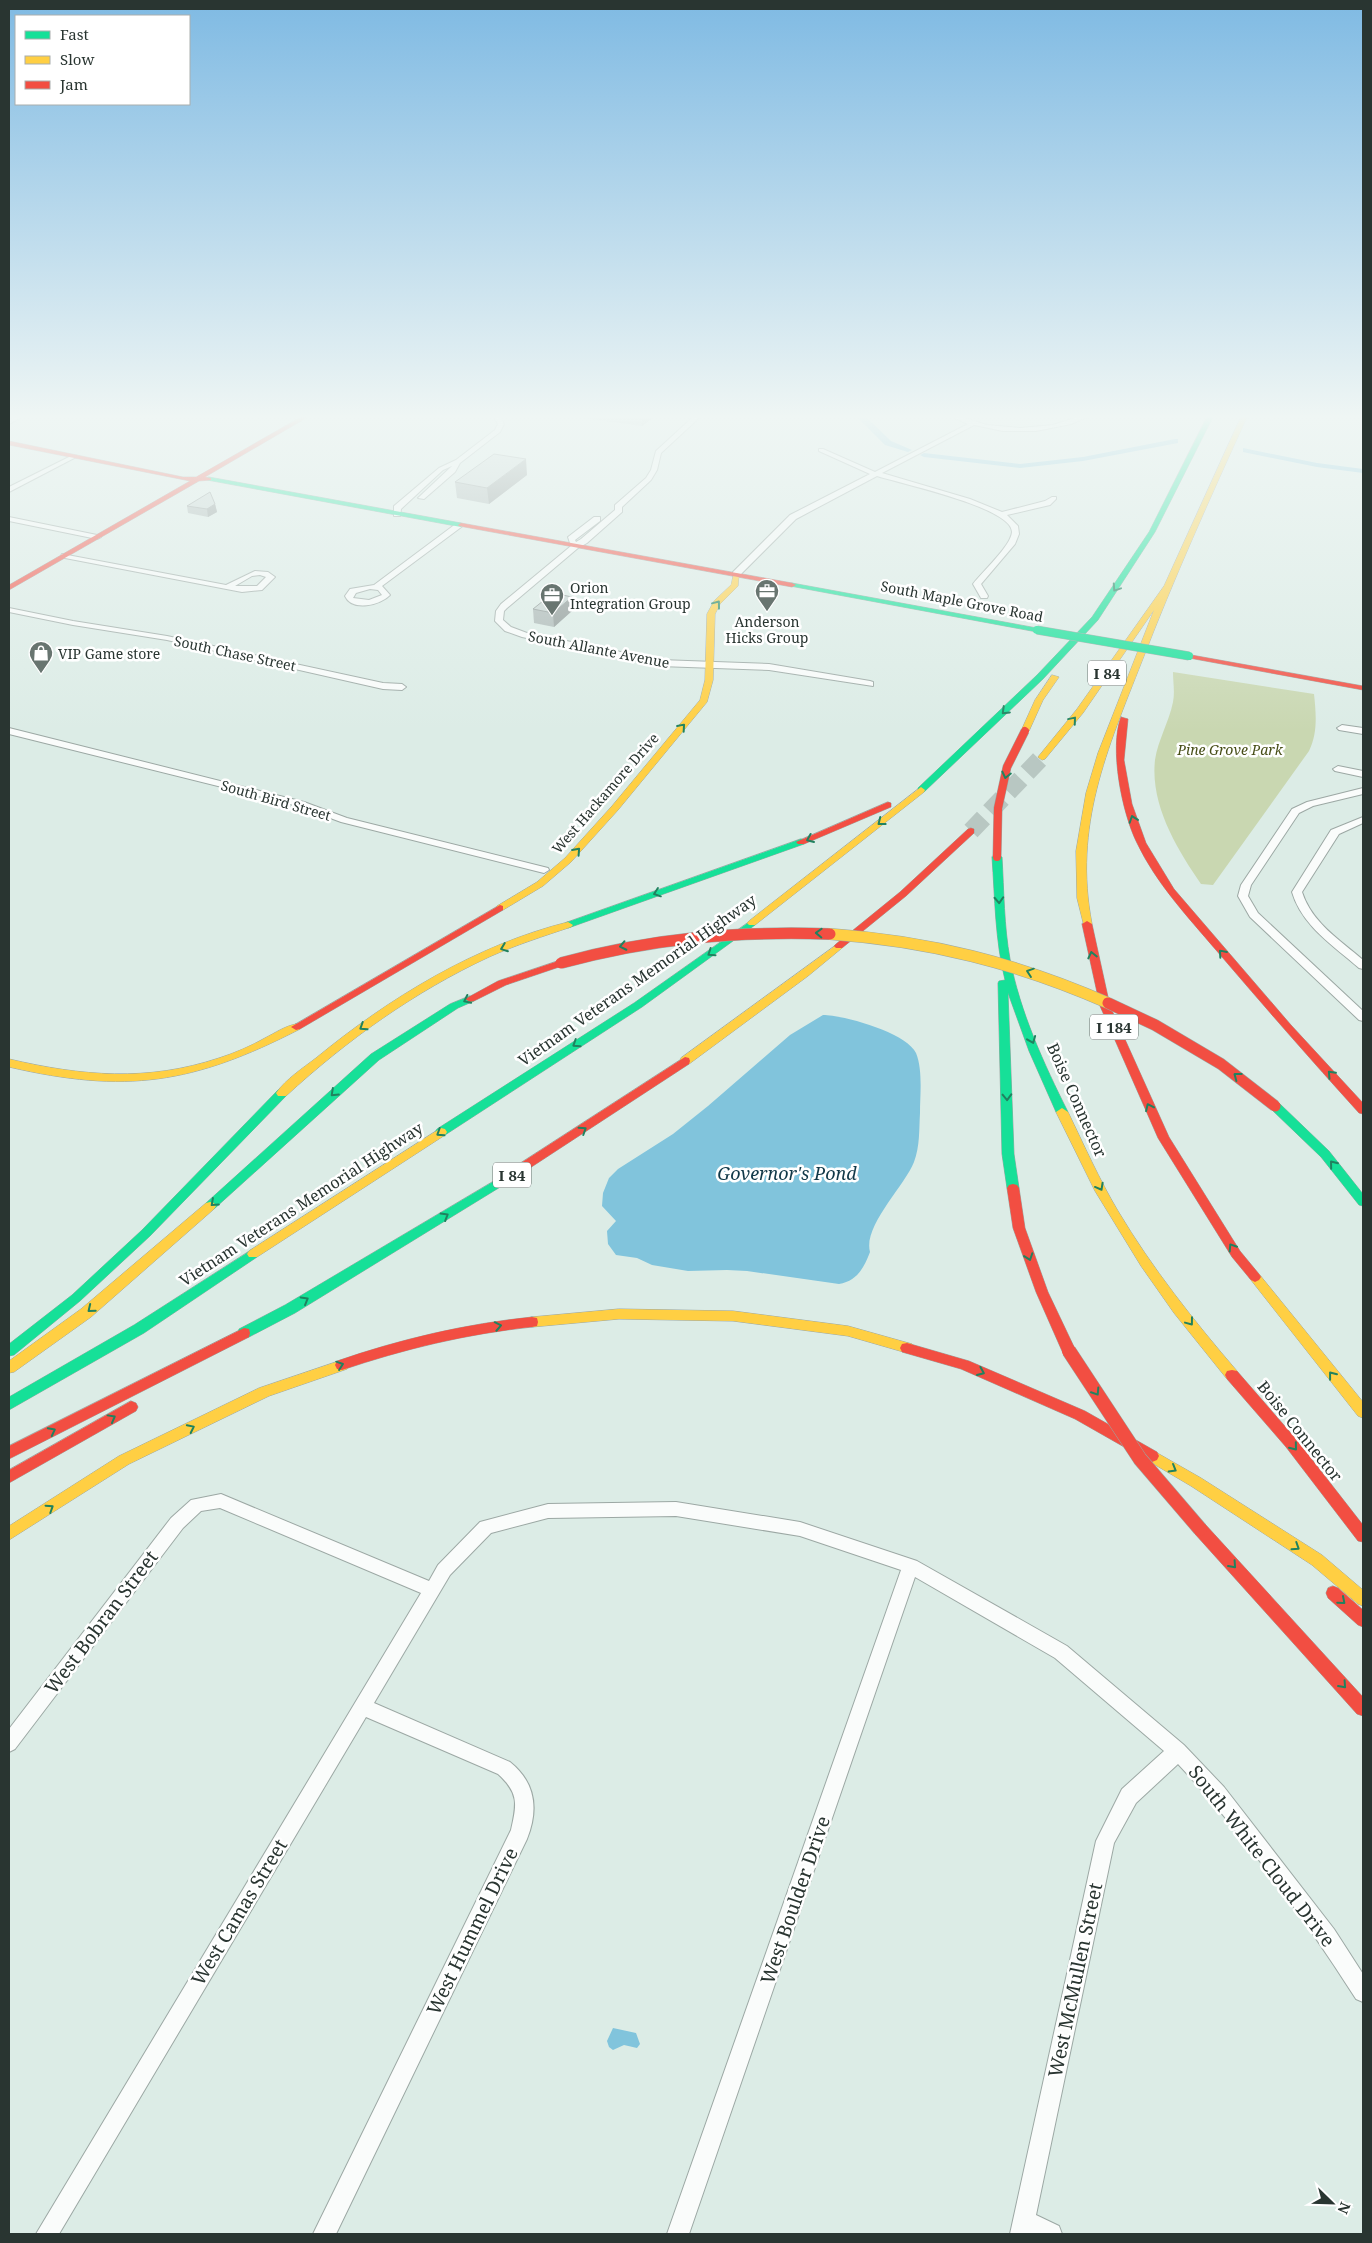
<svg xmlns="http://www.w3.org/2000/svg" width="1372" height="2243" viewBox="0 0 1372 2243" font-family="'Noto Serif',serif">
	<rect width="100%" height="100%" fill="#dcece6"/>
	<path fill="#c9d7b1" d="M1173 672 1314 694C1316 713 1318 733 1309 751L1213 885 1201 884C1177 849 1150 805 1155 760 1158 740 1169 722 1173 702 1175 692 1173 682 1173 672Z"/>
	<g fill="#81c4dc">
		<path d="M823 1015C844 1015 907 1033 916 1053 923 1070 920 1095 920 1113 919 1130 920 1146 914 1162 904 1187 863 1226 870 1252 864 1268 857 1281 839 1284L747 1271 727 1270 688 1271 652 1265 637 1258 616 1255 608 1244 607 1231 616 1221 602 1206 603 1193 609 1178 618 1169 673 1134 708 1106 790 1035Z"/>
		<polygon points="613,2028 636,2033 640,2044 637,2048 624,2045 613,2050 609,2047 607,2041"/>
	</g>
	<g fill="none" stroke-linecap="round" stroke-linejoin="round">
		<g fill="#81c4dc" fill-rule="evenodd">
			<polygon points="857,417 866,417 891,441 912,450 908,452 885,445"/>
			<polygon points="1175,439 1178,439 1178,443 1083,461 1020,468 924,457 920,455 924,453 1020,464 1083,457"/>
			<polygon points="1243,448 1317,463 1363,469 1363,473 1317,467 1243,452"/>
		</g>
		<polyline stroke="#b8c7c2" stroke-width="18" stroke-dasharray="18 9" stroke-linecap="butt" points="971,831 1042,757"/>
		<g stroke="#9ca8a4" stroke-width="2">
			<g id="street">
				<polygon points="14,417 22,417 9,424 9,420"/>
				<polygon points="494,417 500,417 504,424 500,432 460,463 455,472 424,499 418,498 452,466 443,470 401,509 400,516 394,516 394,506 439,468 456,460 495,430 498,424"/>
				<polygon points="693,417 700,417 661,453 657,470 651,480 622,507 622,512 587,543 578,548 507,608 504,611 503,620 511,627 527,633 660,660 769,664 870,681 873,682 873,686 769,670 660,666 522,637 505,631 495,621 496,611 501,604 571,546 568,537 594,517 600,517 600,521 575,540 576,542 581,539 615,510 615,505 646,478 651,470 656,451"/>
				<path d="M953 417H962L987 425 1020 428 1053 425 1078 417H1087L1071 424 1036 431H1003L974 425 882 473 970 499 1002 512 1045 501 1052 497H1056V499L1050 505 1007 515 1018 526 1019 534 1015 544 981 584 988 596 987 598H981L973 584C982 572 1011 546 1012 532 1012 507 898 483 877 476L796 519 739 576H733V572L790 515 870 474 819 451V449H823L875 472 968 424Z"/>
				<polygon points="73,455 78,456 9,492 9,487"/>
				<polygon points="9,517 97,535 101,537 97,539 9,521"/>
				<path d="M457 523 464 525 382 586 390 595C381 605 352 612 345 596L350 589 374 585ZM370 589 378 590 382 595 369 600 353 598 356 593Z"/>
				<path d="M62 554 226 585 255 571 268 572 275 577 262 590 242 592 65 558 61 556ZM260 575 266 577 257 586H235L252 576Z"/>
				<polygon points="9,608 73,621 167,636 383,683 402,684 406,687 402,690 383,689 167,640 73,625 9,612"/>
				<polygon points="1342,725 1363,728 1363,734 1339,730 1337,728"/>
				<polygon points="9,728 304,802 347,818 548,868 549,870 544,873 341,822 298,806 9,734"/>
				<polygon points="1338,766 1363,771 1363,777 1335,771 1333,769"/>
				<polygon points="1363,788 1363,794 1313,806 1299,813 1251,885 1248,896 1258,913 1363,1011 1363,1021 1359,1020 1250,917 1238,896 1241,885 1292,809 1307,802"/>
				<path d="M1363 817V823L1339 834 1302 892C1312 923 1340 940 1363 960V969L1359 968C1334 946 1302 926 1292 892L1331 830Z"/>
				<path d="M221 1494 429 1581 438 1565 480 1522 548 1504 676 1502 800 1522 917 1561 1067 1646 1184 1745 1224 1787 1334 1929 1363 1974V2002L1356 1999C1304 1918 1244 1834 1178 1764L1136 1803 1114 1843 1036 2215 1059 2226 1062 2234H1010L1096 1841 1122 1789 1164 1751 1055 1658 915 1577 689 2234H667L901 1570 800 1536 676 1516 548 1518 491 1533 450 1575 374 1703 510 1762C535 1782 539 1809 527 1839L336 2234H313L511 1830C517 1804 519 1793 498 1774L366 1717 59 2234H36L421 1593 220 1508 201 1511 183 1528 15 1749 9 1752V1729L171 1518 191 1500Z"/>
			</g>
		</g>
		<g stroke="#9ca8a4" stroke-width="1">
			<g id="fast">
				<polygon points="1207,417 1213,417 1155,532 1098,620 1043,679 924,792 918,792 918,788 1037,675 1092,617 1149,532"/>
				<polygon points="209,477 461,523 464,525 461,527 207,480 207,478"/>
				<polygon points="792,583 1037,628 1041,630 1037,632 790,586 788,585"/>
				<polygon points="801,839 804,840 804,844 571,927 568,928 563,925 565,923"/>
				<path d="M997 854 1002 857C1004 891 1004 926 1010 959 1020 1012 1044 1064 1068 1112L1062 1116 1056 1112 1029 1051 1008 993 1014 1154 1019 1188 1017 1191H1009L1007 1188 1002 1154 998 983 999 981 1005 980C995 940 995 899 992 857Z"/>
				<polygon points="752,920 757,923 755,925 642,1007 445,1135 437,1135 435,1132 437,1129 634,1003"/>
				<polygon points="470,996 475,999 474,1001 458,1008 379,1060 214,1209 206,1209 204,1206 206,1203 371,1054 450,1004"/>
				<polygon points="282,1089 286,1090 288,1093 286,1096 150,1236 80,1301 14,1355 9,1356 9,1344 72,1295 142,1230 278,1090"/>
				<polygon points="1275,1102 1279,1103 1329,1151 1363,1194 1363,1206 1359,1205 1321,1157 1271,1109 1269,1106"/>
				<polygon points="506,1174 510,1175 512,1178 510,1181 295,1313 249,1337 244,1338 239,1337 238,1333 239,1329 285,1305"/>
				<polygon points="253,1249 257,1251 259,1254 257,1257 144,1333 9,1410 9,1397 134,1325"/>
			</g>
		</g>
		<g stroke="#9ca8a4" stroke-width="1">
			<g id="slow">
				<path d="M1241 417H1247C1210 498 1174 578 1142 661 1107 750 1073 826 1092 924L1090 926H1084L1077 898 1076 851 1086 793 1098 753 1154 610 1083 713 1045 759 1042 760 1038 757 1077 709 1164 586Z"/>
				<polygon points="734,573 739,574 738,586 720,604 715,614 713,680 707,702 618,810 571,862 543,886 503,910 497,910 497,906 537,882 565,858 612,806 700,700 705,680 707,614 714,601 731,585"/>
				<polygon points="1052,675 1059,677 1043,700 1029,731 1022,733 1021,731 1035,700"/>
				<polygon points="921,787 925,790 924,792 755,925 749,925 747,923 749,921"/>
				<path d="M568 922 573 925 571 927C544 936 516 945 489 957 414 992 347 1040 286 1096H278L276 1093C286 1079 303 1068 316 1058 389 998 476 945 568 922Z"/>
				<polygon points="839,943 842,944 844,946 842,948 808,976 689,1064 681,1064 680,1061 681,1058"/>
				<path d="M296 1024 301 1027 300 1029C193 1084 126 1094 9 1067V1059C82 1076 147 1082 219 1058 235 1053 251 1046 265 1038 275 1033 285 1026 296 1024Z"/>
				<path d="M1062 1108 1068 1112C1084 1145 1099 1179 1118 1211 1152 1268 1194 1321 1237 1371L1239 1375 1237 1379 1232 1380 1227 1379 1174 1313 1141 1266 1095 1191 1056 1112Z"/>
				<polygon points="441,1128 445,1129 447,1132 445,1135 257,1257 249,1257 247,1254 249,1251"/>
				<polygon points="210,1202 214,1203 216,1206 214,1209 91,1317 14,1372 9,1373 9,1361 81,1309 206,1203"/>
				<polygon points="1255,1272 1259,1274 1363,1402 1363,1418 1358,1416 1251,1280 1249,1277 1251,1274"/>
				<polygon points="619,1309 733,1311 848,1326 912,1344 914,1348 912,1352 907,1353 848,1336 733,1321 619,1319 532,1327 527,1326 526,1322 527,1318 532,1317"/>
				<polygon points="342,1360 347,1361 349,1365 347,1369 269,1396 129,1464 9,1540 9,1526 119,1456 259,1388"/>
				<polygon points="1152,1450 1201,1478 1322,1555 1363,1590 1363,1606 1358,1604 1312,1565 1191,1486 1147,1460 1145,1456 1147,1452"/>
			</g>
		</g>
		<g stroke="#9ca8a4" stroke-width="1">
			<g id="jam">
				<polygon points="301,417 308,417 205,477 211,478 211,480 199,481 9,590 9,585 190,481 9,445 9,441 183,477 196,477"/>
				<polygon points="461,523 792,583 796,585 792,587 459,526 458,525"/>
				<polygon points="1186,654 1363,686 1363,690 1189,658 1185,656"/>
				<path d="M1121 717 1128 719 1124 760 1132 804 1146 843 1174 889 1291 1025 1363 1103V1114L1359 1113C1310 1059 1263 1005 1216 950 1187 916 1156 883 1137 843 1122 813 1109 748 1121 717Z"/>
				<polygon points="888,802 891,803 891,807 804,844 798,844 796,842"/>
				<polygon points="971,828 974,829 974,833 906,896 842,948 836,948 834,946 836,944 900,892 968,829"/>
				<polygon points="500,905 503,906 503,910 300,1029 296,1030 291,1027"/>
				<polygon points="1087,921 1092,924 1110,1006 1169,1137 1240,1251 1259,1274 1261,1277 1259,1280 1255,1282 1251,1280 1232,1257 1158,1138 1100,1006 1082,924"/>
				<polygon points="561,960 566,963 565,965 506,985 474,1001 470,1002 465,999 498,981"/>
				<polygon points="685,1057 689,1058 690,1061 689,1064 510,1181 502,1181 500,1178 502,1175"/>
				<polygon points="1013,1184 1017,1185 1019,1188 1025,1228 1048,1292 1076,1351 1074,1355 1069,1356 1064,1355 1062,1351 1036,1292 1013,1228 1007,1188 1009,1185"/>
				<path d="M532 1317 537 1318 538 1322 537 1326 532 1327C466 1334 404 1349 342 1370L337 1369 335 1365 337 1361C401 1339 465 1324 532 1317Z"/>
				<polygon points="244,1328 249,1329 250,1333 249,1337 9,1459 9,1446"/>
				<polygon points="907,1343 969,1361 1085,1411 1157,1452 1159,1456 1157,1460 1152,1462 1147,1460 1075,1419 961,1369 902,1352 900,1348 902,1344"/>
				<polygon points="1232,1370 1237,1371 1296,1439 1363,1525 1363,1542 1358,1541 1286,1447 1227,1379 1225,1375 1227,1371"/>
				<polygon points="131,1401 136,1403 138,1407 136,1411 9,1483 9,1470"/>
				<polygon points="1200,1523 1205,1524 1363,1697 1363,1716 1357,1714 1195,1534 1193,1529 1195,1524"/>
				<polygon points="1333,1586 1338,1588 1363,1610 1363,1627 1358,1625 1328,1598 1326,1593 1328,1588"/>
			</g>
		</g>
		<use href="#street" fill="#fafcfb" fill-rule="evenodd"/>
		<use href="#fast" fill="#16e098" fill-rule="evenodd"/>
		<use href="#slow" fill="#ffcf43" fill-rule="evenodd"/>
		<use href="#jam" fill="#f24e42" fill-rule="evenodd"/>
		<g stroke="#9ca8a4" stroke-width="9" stroke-linecap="butt">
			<polyline id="fast-bridge" points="1037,630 1189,656"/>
		</g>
		<g stroke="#9ca8a4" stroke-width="12" stroke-linecap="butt">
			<path id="slow-bridge" d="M830 934C929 941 1017 963 1108 1003"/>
		</g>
		<g stroke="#9ca8a4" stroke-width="9" stroke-linecap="butt">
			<polyline id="jam-bridge-far2" points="997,857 998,808 1007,767 1025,731"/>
		</g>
		<g stroke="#9ca8a4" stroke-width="12" stroke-linecap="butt">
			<g id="jam-bridge-far1">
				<path d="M561 963C653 938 735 931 830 934"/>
				<polyline points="1108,1003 1155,1025 1221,1064 1275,1106"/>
			</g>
		</g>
		<g stroke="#9ca8a4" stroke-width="15" stroke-linecap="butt">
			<polyline id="jam-bridge" points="1069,1351 1140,1459 1200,1529"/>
		</g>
		<use href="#fast-bridge" stroke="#16e098" stroke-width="8"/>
		<use href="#slow-bridge" stroke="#ffcf43" stroke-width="11"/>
		<use href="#jam-bridge-far2" stroke="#f24e42" stroke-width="8"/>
		<use href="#jam-bridge-far1" stroke="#f24e42" stroke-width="11"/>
		<use href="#jam-bridge" stroke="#f24e42" stroke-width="14"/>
	</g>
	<g fill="#a9b5b3">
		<polygon points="576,417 654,417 642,426"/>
		<polygon points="527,475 489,504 457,498 455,482"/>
		<polygon points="215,504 217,512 208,517 188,513 187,506"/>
		<polygon points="572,597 573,610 554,627 534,623 533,609"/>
	</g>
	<g fill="#8a9492">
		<polygon points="642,417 654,417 642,426"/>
		<polygon points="526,459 527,475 489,504 487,488"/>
		<polygon points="215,504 217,512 208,517 207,509"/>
		<polygon points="572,597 573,610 554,627 553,613"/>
	</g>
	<g fill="#c5d3d0" stroke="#8a9492">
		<polygon points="494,454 526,459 487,488 455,482"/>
		<polygon points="210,492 215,504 207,509 187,506"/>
		<polygon points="553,593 572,597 553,613 533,609"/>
	</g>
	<defs><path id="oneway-chevron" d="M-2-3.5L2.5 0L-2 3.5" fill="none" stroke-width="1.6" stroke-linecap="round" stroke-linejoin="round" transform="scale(1.25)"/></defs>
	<g stroke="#20825f">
		<use href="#oneway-chevron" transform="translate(1116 588) rotate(124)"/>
		<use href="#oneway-chevron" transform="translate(717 604) rotate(-53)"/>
		<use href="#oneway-chevron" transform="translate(1005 711) rotate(136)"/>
		<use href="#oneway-chevron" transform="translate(1073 720) rotate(-50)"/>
		<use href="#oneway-chevron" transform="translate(682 727) rotate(-49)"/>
		<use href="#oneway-chevron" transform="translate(1006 775) rotate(103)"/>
		<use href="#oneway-chevron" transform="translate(1133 819) rotate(-109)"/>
		<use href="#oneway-chevron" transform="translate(881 822) rotate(142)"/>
		<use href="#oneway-chevron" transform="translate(810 839) rotate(157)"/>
		<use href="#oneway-chevron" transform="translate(577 851) rotate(-48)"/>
		<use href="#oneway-chevron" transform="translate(657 893) rotate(161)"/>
		<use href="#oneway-chevron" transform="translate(999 900) rotate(87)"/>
		<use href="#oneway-chevron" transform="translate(819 933) rotate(-178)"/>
		<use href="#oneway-chevron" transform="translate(623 946) rotate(168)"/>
		<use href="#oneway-chevron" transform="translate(504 948) rotate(159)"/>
		<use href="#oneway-chevron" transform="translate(711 953) rotate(146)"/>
		<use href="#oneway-chevron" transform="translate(1222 953) rotate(-131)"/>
		<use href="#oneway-chevron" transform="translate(1092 955) rotate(-103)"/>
		<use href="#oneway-chevron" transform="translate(1030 972) rotate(-161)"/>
		<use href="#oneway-chevron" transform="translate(467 1000) rotate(154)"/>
		<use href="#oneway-chevron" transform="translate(363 1027) rotate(147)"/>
		<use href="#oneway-chevron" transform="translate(1032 1040) rotate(68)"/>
		<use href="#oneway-chevron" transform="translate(576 1044) rotate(147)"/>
		<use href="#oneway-chevron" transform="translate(1331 1074) rotate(-133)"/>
		<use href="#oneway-chevron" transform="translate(1237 1076) rotate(-143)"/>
		<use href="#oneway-chevron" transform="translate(334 1093) rotate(137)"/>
		<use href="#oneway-chevron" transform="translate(1007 1097) rotate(88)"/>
		<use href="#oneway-chevron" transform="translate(1149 1107) rotate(-115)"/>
		<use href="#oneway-chevron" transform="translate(583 1130) rotate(-33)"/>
		<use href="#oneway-chevron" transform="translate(440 1133) rotate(147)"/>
		<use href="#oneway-chevron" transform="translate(1333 1164) rotate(-129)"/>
		<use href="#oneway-chevron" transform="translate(1100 1187) rotate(61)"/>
		<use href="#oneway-chevron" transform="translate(214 1203) rotate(138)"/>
		<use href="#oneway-chevron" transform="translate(445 1216) rotate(-31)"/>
		<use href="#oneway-chevron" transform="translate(1232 1247) rotate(-123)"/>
		<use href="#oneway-chevron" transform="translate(1029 1257) rotate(71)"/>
		<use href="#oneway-chevron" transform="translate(305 1300) rotate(-30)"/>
		<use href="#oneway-chevron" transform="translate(91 1309) rotate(141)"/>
		<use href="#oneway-chevron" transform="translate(1190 1322) rotate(53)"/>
		<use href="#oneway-chevron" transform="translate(498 1326) rotate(-11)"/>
		<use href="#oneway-chevron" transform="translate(340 1365) rotate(-19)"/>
		<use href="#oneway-chevron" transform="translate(981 1372) rotate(23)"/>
		<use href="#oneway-chevron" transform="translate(1332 1375) rotate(-128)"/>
		<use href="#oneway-chevron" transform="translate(1096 1392) rotate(57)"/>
		<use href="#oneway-chevron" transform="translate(112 1418) rotate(-29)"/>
		<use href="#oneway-chevron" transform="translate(191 1428) rotate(-26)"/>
		<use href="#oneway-chevron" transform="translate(52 1431) rotate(-27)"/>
		<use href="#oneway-chevron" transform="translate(1294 1447) rotate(51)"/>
		<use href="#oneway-chevron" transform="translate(1173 1469) rotate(30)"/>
		<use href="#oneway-chevron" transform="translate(50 1508) rotate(-33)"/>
		<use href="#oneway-chevron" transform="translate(1296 1547) rotate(33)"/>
		<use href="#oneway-chevron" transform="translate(1233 1565) rotate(48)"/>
		<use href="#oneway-chevron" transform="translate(1342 1601) rotate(41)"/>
		<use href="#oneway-chevron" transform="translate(1343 1685) rotate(48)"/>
	</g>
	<linearGradient id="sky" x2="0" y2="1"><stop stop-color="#7fbae3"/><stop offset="0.57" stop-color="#eff6f4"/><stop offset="1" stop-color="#eff6f4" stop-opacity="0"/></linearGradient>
	<rect width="1372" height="731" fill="url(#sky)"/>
	<defs>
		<g id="office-pin" transform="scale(1.25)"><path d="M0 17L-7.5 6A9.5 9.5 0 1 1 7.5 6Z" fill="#687570" stroke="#fff"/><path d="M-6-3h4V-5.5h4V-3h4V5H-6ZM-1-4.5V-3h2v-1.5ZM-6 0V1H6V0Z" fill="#fff"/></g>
		<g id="shop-pin" transform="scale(1.25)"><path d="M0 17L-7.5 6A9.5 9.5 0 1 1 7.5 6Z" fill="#687570" stroke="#fff"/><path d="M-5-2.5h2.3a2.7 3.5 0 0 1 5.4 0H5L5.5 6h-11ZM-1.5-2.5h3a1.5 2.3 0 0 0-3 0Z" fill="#fff"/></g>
	</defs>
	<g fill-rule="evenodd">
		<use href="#office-pin" x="767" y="591"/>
		<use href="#office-pin" x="552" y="595"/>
		<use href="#shop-pin" x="41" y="653"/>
	</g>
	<g text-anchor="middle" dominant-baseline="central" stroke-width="5" stroke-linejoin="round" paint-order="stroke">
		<g font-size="14" fill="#293531" stroke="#fff" text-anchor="start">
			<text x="570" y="587">Orion<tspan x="570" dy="16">Integration Group</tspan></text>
			<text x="767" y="621" text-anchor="middle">Anderson<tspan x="767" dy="16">Hicks Group</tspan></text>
			<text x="58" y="653">VIP Game store</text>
		</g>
		<g font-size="14" fill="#293531" stroke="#fff">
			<text transform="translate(962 601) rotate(11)">South Maple Grove Road</text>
			<text transform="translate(599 649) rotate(11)">South Allante Avenue</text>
			<text transform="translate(235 653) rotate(12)">South Chase Street</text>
			<text transform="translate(605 793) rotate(-49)">West Hackamore Drive</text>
			<text transform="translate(276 800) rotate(16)">South Bird Street</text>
		</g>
		<g font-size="14" font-style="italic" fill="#474e17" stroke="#fff">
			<text x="1230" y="749">Pine Grove Park</text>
		</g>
		<g fill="#fff" stroke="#69726f" stroke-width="1">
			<rect x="1088" y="660.5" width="38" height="25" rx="4"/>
			<rect x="1090" y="1014.5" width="48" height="25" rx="4"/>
			<rect x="493" y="1162.5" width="38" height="25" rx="4"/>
		</g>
		<g font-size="15" font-weight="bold" fill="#293531">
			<text x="1107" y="673">I 84</text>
			<text x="1114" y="1027">I 184</text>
			<text x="512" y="1175">I 84</text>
		</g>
		<g font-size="16" fill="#293531" stroke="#fff">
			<text transform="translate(637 980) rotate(-35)">Vietnam Veterans Memorial Highway</text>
			<text transform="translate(1077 1100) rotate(66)">Boise Connector</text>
			<text transform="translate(301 1204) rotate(-33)">Vietnam Veterans Memorial Highway</text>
			<text transform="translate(1300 1431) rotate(51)">Boise Connector</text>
		</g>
		<g font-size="18" font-style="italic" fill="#103848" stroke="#fff">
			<text x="787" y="1173">Governor's Pond</text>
		</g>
		<g font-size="19" fill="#293531" stroke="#fff">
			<text transform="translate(101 1622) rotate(-53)">West Bobran Street</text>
			<text transform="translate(1262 1856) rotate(52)">South White Cloud Drive</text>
			<text transform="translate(795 1900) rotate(-71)">West Boulder Drive</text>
			<text transform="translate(239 1912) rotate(-59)">West Camas Street</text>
			<text transform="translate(472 1931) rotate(-64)">West Hummel Drive</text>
			<text transform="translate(1075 1980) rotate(-78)">West McMullen Street</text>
		</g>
	</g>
	<rect width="1372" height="2243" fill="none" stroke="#293531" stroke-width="20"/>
	<rect x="15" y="15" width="175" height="90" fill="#ffffff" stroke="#a9aead"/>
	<rect x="25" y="31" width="25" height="8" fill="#16e098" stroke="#a9aead"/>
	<text x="60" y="40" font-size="15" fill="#293531">Fast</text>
	<rect x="25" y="56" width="25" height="8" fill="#ffcf43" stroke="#a9aead"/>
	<text x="60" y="65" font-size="15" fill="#293531">Slow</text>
	<rect x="25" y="81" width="25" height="8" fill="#f24e42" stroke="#a9aead"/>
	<text x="60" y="90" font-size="15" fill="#293531">Jam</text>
	<g transform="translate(1332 2203) rotate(113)" stroke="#ffffff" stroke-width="4" paint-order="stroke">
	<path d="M0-4L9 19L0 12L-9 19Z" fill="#293531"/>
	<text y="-8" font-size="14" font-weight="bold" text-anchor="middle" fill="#293531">N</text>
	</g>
</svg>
